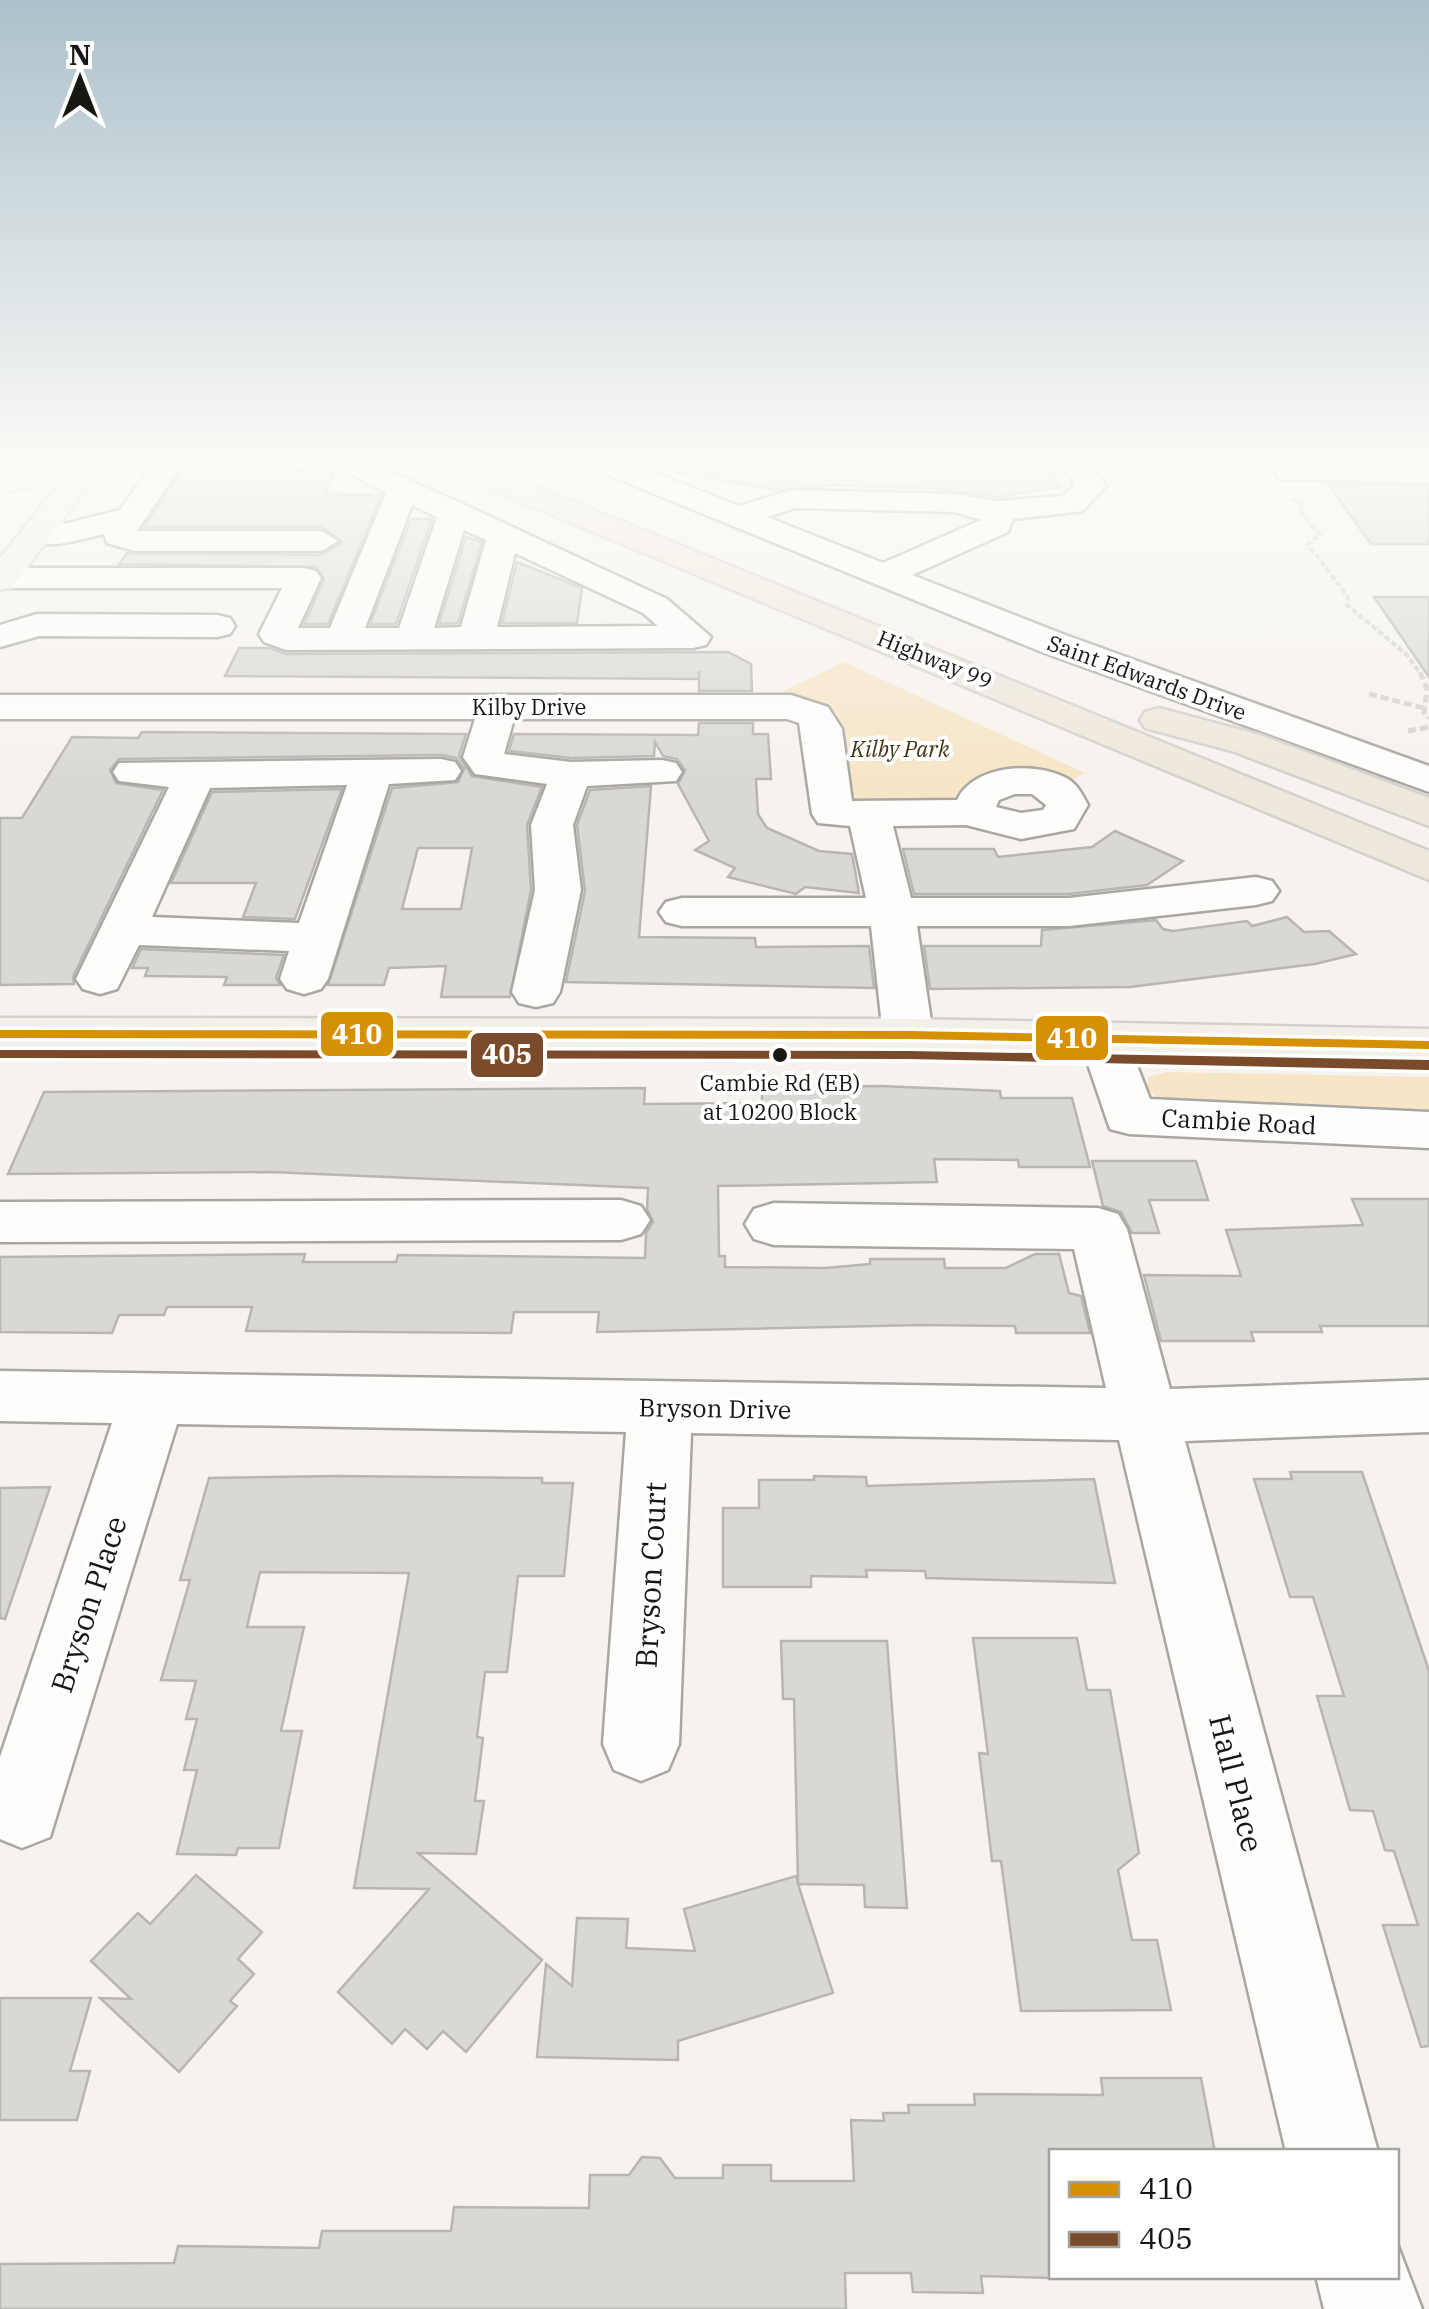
<svg xmlns="http://www.w3.org/2000/svg" width="1429" height="2309" viewBox="0 0 1429 2309" font-family="'IBM Plex Serif',serif">
	<rect width="100%" height="100%" fill="#f6f3ee"/>
	<g fill="#f7e5c7">
		<polygon points="844,662 1085,773 1065,783 969,786 950,801 874,803 855,798 846,784 836,713 816,700 775,695"/>
		<polygon points="1167,1072 1429,1077 1429,1115 1184,1106 1157,1097 1147,1089 1148,1077"/>
	</g>
	<g fill="#dad8d4" stroke="#b8b6b2" stroke-width="2.5" fill-rule="evenodd">
		<polygon points="191,457 249,457 244,466 334,473 325,494 381,495 328,624 304,624 324,580 317,567 119,564 127,553 322,555 342,542 322,527 144,527"/>
		<polygon points="677,457 1039,457 1062,487 997,497 941,489 833,485 779,490 676,473"/>
		<polygon points="1328,484 1429,486 1429,544 1371,544"/>
		<polygon points="411,519 432,519 396,624 370,624"/>
		<polygon points="466,537 482,542 458,623 439,624"/>
		<polygon points="517,562 582,588 577,623 502,623"/>
		<polygon points="1374,597 1429,597 1429,677"/>
		<polygon points="239,648 270,648 286,654 728,652 751,664 752,691 699,691 699,671 699,679 225,676"/>
		<polygon points="699,723 753,723 753,734 768,734 771,779 756,779 758,814 767,828 819,851 852,854 859,893 805,887 796,894 728,877 735,868 695,850 709,841 678,784 685,770 677,759 663,756 655,742 654,756 571,758 509,751 514,734 698,735"/>
		<path d="M142 732 466 734 459 756 472 776 542 787 527 825 531 890 510 997H441L446 966 389 968 384 985H328L392 788 458 782 464 769 456 758 441 755 119 759 110 770 116 783 163 790 73 977 74 984 0 985V818H22L72 737 138 738ZM418 848H472L461 909H402Z"/>
		<polygon points="651,786 639,937 755,938 756,947 869,946 874,988 566,982 585,891 577,825 590,790"/>
		<polygon points="342,789 295,919 243,917 256,883 171,883 212,792"/>
		<polygon points="1115,831 1183,861 1147,885 1069,894 914,894 903,849 994,849 998,857 1092,847"/>
		<polygon points="1287,917 1304,932 1329,931 1356,954 1315,964 1130,987 930,989 924,946 1041,946 1042,930 1156,920 1163,929 1173,931 1247,921 1252,926"/>
		<polygon points="141,949 284,955 276,978 280,985 224,985 227,977 145,976 148,968 132,968"/>
		<polygon points="880,1086 1000,1091 1001,1098 1072,1098 1090,1167 1019,1167 1018,1160 934,1159 937,1182 718,1186 719,1256 725,1256 725,1267 825,1268 870,1264 870,1259 944,1259 945,1268 1006,1268 1035,1254 1059,1254 1069,1293 1081,1296 1090,1333 1016,1333 1015,1326 920,1325 597,1332 599,1312 514,1312 511,1333 246,1331 252,1307 167,1307 164,1315 119,1315 112,1333 0,1332 0,1257 305,1254 303,1262 396,1262 398,1255 645,1258 646,1233 653,1222 647,1209 648,1188 271,1172 8,1174 44,1092 645,1088 644,1104 762,1103 762,1087"/>
		<polygon points="1092,1161 1196,1161 1208,1200 1149,1200 1159,1233 1132,1233 1121,1212 1103,1206"/>
		<polygon points="1352,1199 1429,1199 1429,1326 1320,1326 1322,1332 1251,1332 1254,1341 1161,1341 1144,1275 1241,1276 1226,1230 1363,1225"/>
		<polygon points="1290,1472 1362,1472 1429,1671 1429,2046 1421,2047 1383,1925 1418,1925 1394,1851 1385,1850 1373,1811 1350,1810 1317,1696 1344,1696 1313,1597 1290,1597 1254,1479 1292,1479"/>
		<polygon points="337,1476 542,1478 542,1483 573,1483 564,1576 518,1576 507,1672 485,1672 477,1737 483,1738 475,1801 484,1801 476,1854 418,1853 542,1960 466,2052 443,2031 427,2049 405,2029 392,2044 338,1992 429,1889 354,1888 409,1573 260,1572 247,1627 304,1627 281,1731 302,1731 279,1848 238,1848 236,1855 177,1854 197,1770 184,1770 197,1719 186,1719 196,1681 161,1680 190,1580 180,1580 209,1478"/>
		<polygon points="814,1476 866,1477 867,1486 1094,1479 1115,1583 926,1578 925,1571 866,1570 867,1577 811,1576 811,1587 723,1587 723,1508 759,1508 759,1480 814,1480"/>
		<polygon points="50,1487 5,1619 0,1618 0,1488"/>
		<polygon points="973,1638 1077,1638 1087,1690 1110,1690 1139,1853 1118,1870 1132,1940 1157,1940 1171,2010 1021,2011 1001,1861 992,1861 979,1753 988,1754"/>
		<polygon points="781,1641 887,1641 907,1908 865,1907 864,1885 798,1884 833,1993 678,2041 678,2060 537,2057 546,1964 572,1986 577,1918 628,1919 626,1948 695,1951 684,1909 796,1876 798,1883 794,1699 783,1699"/>
		<polygon points="196,1875 262,1932 238,1959 254,1974 230,2001 237,2006 179,2072 100,1998 131,1999 91,1961 138,1913 150,1924"/>
		<polygon points="0,1998 91,1998 70,2071 90,2071 77,2120 0,2120"/>
		<polygon points="1101,2078 1201,2078 1215,2152 1052,2152 1052,2278 981,2276 983,2293 913,2292 911,2273 845,2273 846,2309 0,2309 0,2264 174,2263 178,2246 319,2248 322,2231 451,2231 454,2207 589,2208 590,2175 629,2175 642,2157 660,2158 675,2178 723,2178 723,2165 771,2165 771,2181 854,2181 851,2120 884,2121 883,2113 909,2113 908,2105 975,2105 974,2094 1103,2095"/>
	</g>
	<g fill="none" stroke-linecap="round" stroke-linejoin="round">
		<g stroke="#a9a7a3" stroke-width="5">
			<g id="minor">
				<path d="M158 457H187L137 531H322L338 541 322 551H135L107 543 104 534C81 539 37 555 21 533L37 523H68L120 510Z"/>
				<path d="M319 457H357L465 505 667 599 711 637 706 645 693 648 286 650 264 642 259 634 282 588H0L1 568H304L316 571 321 578 298 628H330L386 493ZM412 505 437 517 399 628H365ZM464 530 486 540 461 627 434 628ZM515 553 643 613 658 626 497 627Z"/>
				<path d="M575 457H615L739 506 792 490 955 494 997 501 1062 496 1075 485 1055 457H1084L1106 486 1082 511 1013 519 1008 532 912 575 1068 636 1429 766V792L1042 652 579 463ZM795 508 955 512 981 520 883 563 767 517Z"/>
				<polygon points="1291,464 1429,464 1429,482 1280,479 1276,473 1280,467"/>
				<polygon points="37,614 217,615 230,618 235,626 230,634 217,637 39,636 0,647 0,625"/>
				<path d="M0 695H791L828 707 842 729 852 801 957 800C974 764 1037 761 1068 779 1078 785 1083 796 1088 805L1074 829 1021 839 966 825 893 826 911 898H1069L1256 877 1272 881 1279 891 1272 901 1256 905 1069 926H917L933 1035 926 1046 908 1051 890 1046 883 1035 871 926H682L666 922 659 912 666 902 682 898H866L850 826 818 823 812 814 799 723 787 719H514L504 754 571 762 662 760 676 763 682 772 676 781 587 786 573 825 581 890 560 992 553 1003 536 1007 519 1003 512 992 535 890 531 825 547 784 475 774 463 757 475 719H0ZM1015 794H1032L1046 805 1043 810 1021 813 996 807 999 800Z"/>
				<path d="M441 759 455 762 461 771 455 780 389 784 328 979 321 989 304 994 287 989 280 979 289 951 139 945 117 989 100 994 83 989 76 979 169 787 119 781 113 772 119 763ZM347 785 299 923 152 917 210 788Z"/>
				<polygon points="1104,1022 1122,1027 1150,1099 1429,1112 1429,1148 1129,1134 1110,1129 1079,1038 1086,1027"/>
				<polygon points="621,1200 641,1206 650,1220 641,1234 621,1240 0,1242 0,1202"/>
				<polygon points="774,1203 1098,1208 1118,1214 1127,1229 1170,1389 1429,1380 1429,1432 1185,1441 1378,2152 1286,2152 1119,1440 691,1433 679,1744 668,1770 641,1781 614,1770 603,1744 626,1432 177,1424 50,1837 22,1848 0,1839 0,1757 112,1423 0,1421 0,1371 1106,1388 1074,1249 774,1245 754,1239 745,1224 754,1209"/>
				<polygon points="1396,2241 1422,2309 1324,2309 1316,2276 1396,2276"/>
			</g>
		</g>
		<g stroke="#d2d1ce" stroke-width="5">
			<g id="major">
				<polygon points="81,457 110,457 12,587 0,590 0,558"/>
				<polygon points="0,1018 908,1019 1429,1029 1429,1061 908,1051 0,1050"/>
			</g>
		</g>
		<g stroke="#d2d1ce" stroke-width="5">
			<g id="highway">
				<polygon points="424,457 464,457 1429,851 1429,880 428,463"/>
				<polygon points="1159,708 1260,735 1429,798 1429,826 1232,751 1145,728 1140,720 1145,712"/>
			</g>
		</g>
		<g stroke="#d3d2d0" stroke-width="4" stroke-dasharray="6 2.5" stroke-linecap="butt">
			<polyline points="0,493 34,488"/>
			<polyline points="1292,499 1300,502 1303,516 1320,535 1308,544 1348,597 1347,605 1406,654 1421,674"/>
		</g>
		<g stroke="#d3d2d0" stroke-width="5" stroke-dasharray="8 4" stroke-linecap="butt">
			<polyline points="1420,672 1427,689 1424,713 1429,718"/>
			<polyline points="1369,694 1424,708"/>
			<polyline points="1408,731 1429,727"/>
		</g>
		<use href="#minor" fill="#fefdfc" fill-rule="evenodd"/>
		<use href="#major" fill="#f3f0e9" fill-rule="evenodd"/>
		<use href="#highway" fill="#eee7db" fill-rule="evenodd"/>
		<g stroke="#fff" stroke-width="7">
			<polygon id="bus-1" points="0,1030 908,1031 1429,1041 1429,1049 908,1039 0,1038"/>
		</g>
		<g stroke="#fff" stroke-width="7">
			<polygon id="bus-2" points="0,1050 908,1051 1429,1060 1429,1070 908,1059 0,1058"/>
		</g>
		<use href="#bus-1" fill="#d59003" fill-rule="evenodd"/>
		<use href="#bus-2" fill="#7a4b2a" fill-rule="evenodd"/>
	</g>
	<linearGradient id="sky" x2="0" y2="1"><stop stop-color="#acc1ca"/><stop offset="0.59" stop-color="#fbfaf7"/><stop offset="1" stop-color="#fbfaf7" stop-opacity="0"/></linearGradient>
	<rect width="1429" height="780" fill="url(#sky)"/>
	<circle fill="#171613" stroke="#fff" stroke-width="4" cx="780" cy="1055" r="9"/>
	<g text-anchor="middle" dominant-baseline="central" stroke-width="8" stroke-linejoin="round" paint-order="stroke">
		<g font-size="22" fill="#171613" stroke="#fff">
			<text transform="translate(935 659) rotate(22)">Highway 99</text>
			<text transform="translate(1147 677) rotate(20)">Saint Edwards Drive</text>
			<text x="529" y="706">Kilby Drive</text>
		</g>
		<g font-size="22" font-style="italic" fill="#453412" stroke="#fff">
			<text x="900" y="748">Kilby Park</text>
		</g>
		<g font-size="22" fill="#171613" stroke="#fff">
			<text x="780" y="1082">Cambie Rd (EB)<tspan x="780" dy="29">at 10200 Block</tspan></text>
		</g>
		<g font-size="25" fill="#171613" stroke="#fff">
			<text transform="translate(1239 1121) rotate(3)">Cambie Road</text>
			<text transform="translate(715 1408) rotate(1)">Bryson Drive</text>
		</g>
		<g font-size="30" fill="#171613" stroke="#fff">
			<text transform="translate(650 1575) rotate(-87)">Bryson Court</text>
			<text transform="translate(88 1604) rotate(-72)">Bryson Place</text>
			<text transform="translate(1237 1783) rotate(76)">Hall Place</text>
		</g>
	</g>
	<g stroke="#fff" stroke-width="4">
		<rect x="319" y="1010" width="76" height="48" rx="10" fill="#d59003"/>
		<rect x="1034" y="1014" width="76" height="48" rx="10" fill="#d59003"/>
		<rect x="469" y="1031" width="76" height="48" rx="10" fill="#7a4b2a"/>
	</g>
	<g font-size="28" text-anchor="middle" font-weight="bold" fill="#fff">
		<text x="357" y="1044">410</text>
		<text x="1072" y="1048">410</text>
		<text x="507" y="1064">405</text>
	</g>
	<rect x="1049" y="2149" width="350" height="130" fill="#ffffff" stroke="#a2a2a1" stroke-width="2.5"/>
	<rect x="1069" y="2182" width="50" height="15" fill="#d59003" stroke="#a2a2a1" stroke-width="2.5"/>
	<text x="1139" y="2199" font-size="30" fill="#171613">410</text>
	<rect x="1069" y="2232" width="50" height="15" fill="#7a4b2a" stroke="#a2a2a1" stroke-width="2.5"/>
	<text x="1139" y="2249" font-size="30" fill="#171613">405</text>
	<g transform="translate(80 80)" stroke="#ffffff" stroke-width="8" paint-order="stroke">
	<path d="M0-8L18 38L0 25L-18 38Z" fill="#171613"/>
	<text y="-15" font-size="28" font-weight="bold" text-anchor="middle" fill="#171613">N</text>
	</g>
</svg>
